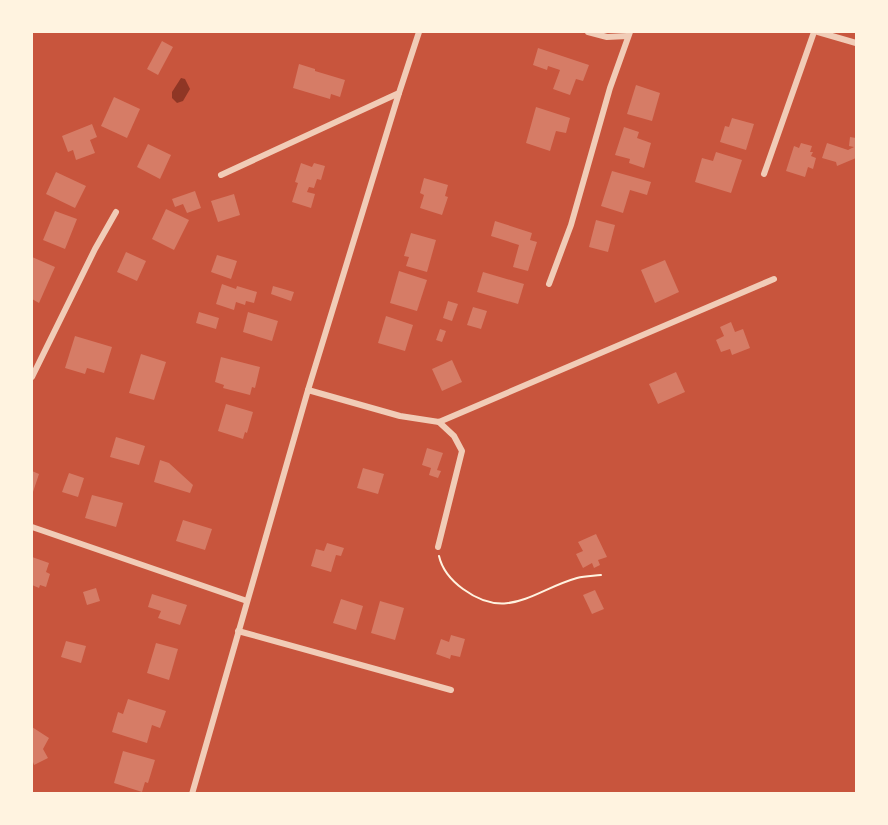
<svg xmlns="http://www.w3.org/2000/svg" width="888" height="825" viewBox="0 0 888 825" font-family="'Public Sans',sans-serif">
	<rect width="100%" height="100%" fill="#c8553d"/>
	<polygon fill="#8f3625" points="181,78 185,79 190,89 183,101 177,103 172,98 172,92"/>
	<g fill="#d67c66">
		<polygon points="162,41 173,47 158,75 147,69"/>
		<polygon points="538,48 589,65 583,81 576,79 570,95 553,89 560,70 548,66 547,70 533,65"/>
		<polygon points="299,64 315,69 315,71 345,80 340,97 331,94 330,99 293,88"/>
		<polygon points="636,85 660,93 652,121 627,114"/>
		<polygon points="114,97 140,109 127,138 101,126"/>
		<polygon points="536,107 570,118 566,133 556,131 550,151 526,143"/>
		<polygon points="732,118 754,124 746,150 720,142 725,126 729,127"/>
		<polygon points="92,124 97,137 90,140 95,153 76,160 73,150 68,152 62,136"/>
		<polygon points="624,127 639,132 637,138 651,143 644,168 629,163 630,159 615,155"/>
		<polygon points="850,137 856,138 856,158 837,166 836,162 822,158 827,143 848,150 854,147 849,146"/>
		<polygon points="801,143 812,146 810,152 813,152 811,156 816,158 813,169 808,167 805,177 786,171 794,146 799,148"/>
		<polygon points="148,144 171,155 160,179 137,167"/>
		<polygon points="716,152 742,160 731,193 695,182 702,158 713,161"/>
		<polygon points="301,163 312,167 314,163 325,166 321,180 317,179 314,188 309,187 307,192 315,194 311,208 292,202 298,183 295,182"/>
		<polygon points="612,171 651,182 647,195 630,190 623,213 601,206"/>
		<polygon points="56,172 86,186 75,208 46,194"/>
		<polygon points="424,178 448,185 445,196 448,197 442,215 420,208 424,195 420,193"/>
		<polygon points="195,191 201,208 187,213 183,204 175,207 172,199"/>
		<polygon points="234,194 240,215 218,222 211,201"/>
		<polygon points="166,209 189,220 174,250 152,239"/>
		<polygon points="55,211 77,219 65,249 43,240"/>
		<polygon points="596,220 615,225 608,252 589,247"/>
		<polygon points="495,221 532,233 530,240 537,242 528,271 513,267 519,245 491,236"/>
		<polygon points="411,233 436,240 427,272 406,266 409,257 404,256"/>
		<polygon points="126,252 146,261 137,281 117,272"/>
		<polygon points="217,255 237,261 231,279 211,272"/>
		<polygon points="32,257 55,267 39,303 32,299"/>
		<polygon points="665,260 679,292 655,303 641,270"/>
		<polygon points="399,271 427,280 417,311 390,303"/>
		<polygon points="483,272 524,284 518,304 477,292"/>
		<polygon points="222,284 236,289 237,286 257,292 254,303 246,301 245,305 236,302 234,310 216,304"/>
		<polygon points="273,286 294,292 291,301 271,294"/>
		<polygon points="448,301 458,304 452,321 443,318"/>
		<polygon points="473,307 487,311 481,329 467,325"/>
		<polygon points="199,312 219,318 216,329 196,323"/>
		<polygon points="248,312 278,321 272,341 243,332"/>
		<polygon points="386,316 413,325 405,351 378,343"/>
		<polygon points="731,322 735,332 743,329 750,348 732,355 730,349 721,352 716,340 724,336 720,327"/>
		<polygon points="440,329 446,331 442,342 436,340"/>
		<polygon points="75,336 112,347 104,373 87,368 85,374 65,368"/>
		<polygon points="141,354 166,362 154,400 129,393"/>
		<polygon points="221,357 260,367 255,388 252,387 250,395 223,388 224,385 215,382"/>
		<polygon points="452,360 462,382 442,391 432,369"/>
		<polygon points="676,372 685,392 658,404 649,384"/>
		<polygon points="226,404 253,412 247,433 245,432 243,439 218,431"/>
		<polygon points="116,437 145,446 139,465 110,457"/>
		<polygon points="427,448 443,453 437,470 441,471 438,478 429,475 431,468 422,465"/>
		<polygon points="160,460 169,463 193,485 190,493 154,482"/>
		<polygon points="363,468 384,474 378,494 357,488"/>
		<polygon points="32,471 39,474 32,495"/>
		<polygon points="69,473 84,478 78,497 62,492"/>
		<polygon points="92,495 123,503 116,527 85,518"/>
		<polygon points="183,520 212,529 205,550 176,541"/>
		<polygon points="596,534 607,557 598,560 600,565 594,568 592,563 583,568 576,554 583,551 578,542"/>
		<polygon points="327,543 344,548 341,556 336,555 331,572 311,566 316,549 324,551"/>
		<polygon points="32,557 49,563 46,572 50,574 46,587 40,585 39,588 32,585"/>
		<polygon points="96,588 100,601 87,605 83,592"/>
		<polygon points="595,590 604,609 592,614 583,595"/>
		<polygon points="152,594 187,605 180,625 158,618 161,611 148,607"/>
		<polygon points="341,599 363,606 356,630 333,623"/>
		<polygon points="380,601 404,608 395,640 371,633"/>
		<polygon points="451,635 465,639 460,657 451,655 450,659 436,654 441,639 449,642"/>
		<polygon points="66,641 86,646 81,663 61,657"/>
		<polygon points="156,643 178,649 169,680 147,673"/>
		<polygon points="128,699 166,711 160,728 152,725 147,743 112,732 118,712 123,714"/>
		<polygon points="32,727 49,738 43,749 48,758 34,765 32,759"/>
		<polygon points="123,751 155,760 148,783 145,782 142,792 114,783"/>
	</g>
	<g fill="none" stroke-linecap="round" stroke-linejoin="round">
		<path stroke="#fff3e0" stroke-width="2" d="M439 556C442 569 452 581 463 589 508 622 534 590 577 578 585 576 593 576 601 575"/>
		<g stroke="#f1ccb7" stroke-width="6">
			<polyline points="588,32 607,37 627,36"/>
			<polyline points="818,32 856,43"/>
			<polyline points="764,174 814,32"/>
			<polyline points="221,175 399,93 419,32"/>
			<polyline points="549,284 571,225 610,88 630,32"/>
			<polyline points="32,377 95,249 116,212"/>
			<polyline points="308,390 400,416 439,422 774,279"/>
			<polyline points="32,527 247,601"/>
			<polyline points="438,547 462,451 454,436 439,422"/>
			<polyline points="238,631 451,690"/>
			<polyline points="192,794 308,390 399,93"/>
		</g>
	</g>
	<rect width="888" height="825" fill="none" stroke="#fff3e0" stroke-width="66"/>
</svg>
